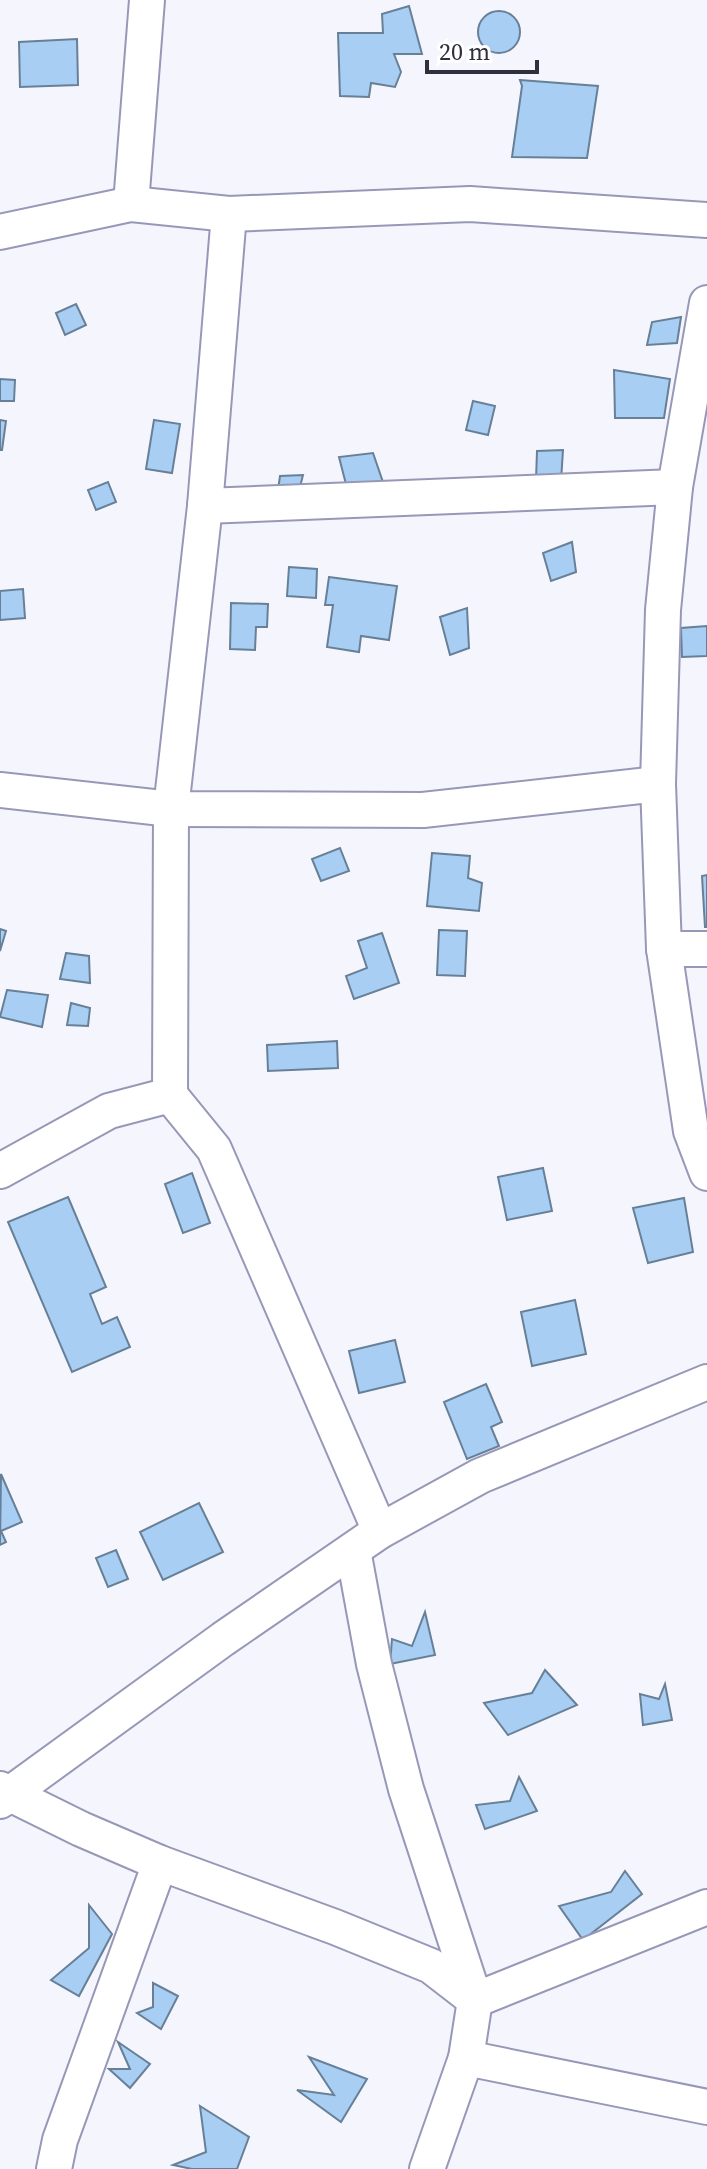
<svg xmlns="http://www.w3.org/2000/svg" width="707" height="2169" viewBox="0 0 707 2169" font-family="'Source Serif 4',serif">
	<rect width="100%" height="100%" fill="#f5f6fd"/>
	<g fill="#a9cef3" stroke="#678098" stroke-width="2">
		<polygon points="409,6 422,54 394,54 401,72 395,87 371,83 369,97 340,96 338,33 383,33 382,14"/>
		<circle cx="499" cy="32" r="21"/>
		<polygon points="77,39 78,85 20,87 19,42"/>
		<polygon points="520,80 598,86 587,158 512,157 522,86"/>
		<polygon points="76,304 86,325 65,335 56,313"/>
		<polygon points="681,317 677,343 647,345 652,322"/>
		<polygon points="614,370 670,379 664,418 615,418"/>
		<polygon points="0,379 15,380 14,401 0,401"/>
		<polygon points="473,401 495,406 488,435 466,430"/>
		<polygon points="0,420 6,421 2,450 0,450"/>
		<polygon points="154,420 180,424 172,473 146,469"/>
		<polygon points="563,450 561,481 536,480 537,451"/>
		<polygon points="373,453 385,488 348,492 339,457"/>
		<polygon points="303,475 296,503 277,497 280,476"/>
		<polygon points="108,482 116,502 96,510 88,490"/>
		<polygon points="572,542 576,572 551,581 543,553"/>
		<polygon points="289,567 317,569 316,598 287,596"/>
		<polygon points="329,577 397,586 389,640 361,636 359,652 327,647 333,605 325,605"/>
		<polygon points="23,589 25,618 0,620 0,591"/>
		<polygon points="231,603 268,604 267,627 256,627 255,650 230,649"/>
		<polygon points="467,608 469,648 450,655 440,617"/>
		<polygon points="707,626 707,656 682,657 681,628"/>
		<polygon points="340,848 349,871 321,881 312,859"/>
		<polygon points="432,853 470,856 468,878 482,883 479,911 427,906"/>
		<polygon points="707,875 707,927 705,927 702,876"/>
		<polygon points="0,929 6,931 0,951"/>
		<polygon points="439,930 467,931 465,976 437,975"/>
		<polygon points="382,933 399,983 354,999 346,976 367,968 358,941"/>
		<polygon points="66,953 89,956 90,983 60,979"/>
		<polygon points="7,990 48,995 42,1027 0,1017"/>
		<polygon points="71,1003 90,1008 88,1026 67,1025"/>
		<polygon points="337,1041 338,1068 268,1071 267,1045"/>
		<polygon points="543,1168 552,1211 507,1220 498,1177"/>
		<polygon points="192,1173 210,1223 183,1233 165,1184"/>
		<polygon points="68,1197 106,1287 90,1294 102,1324 117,1317 130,1347 72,1372 8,1222"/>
		<polygon points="684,1198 693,1252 648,1263 633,1208"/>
		<polygon points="575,1300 586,1354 532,1366 521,1312"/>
		<polygon points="395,1340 405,1382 359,1393 349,1351"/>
		<polygon points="486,1384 502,1422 491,1427 499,1446 467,1459 444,1402"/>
		<polygon points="1,1474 22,1522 1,1531 6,1542 0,1545"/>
		<polygon points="199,1503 223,1552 163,1580 140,1532"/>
		<polygon points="116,1550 128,1579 108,1587 96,1558"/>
		<polygon points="425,1612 435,1655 390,1664 392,1639 412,1646"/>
		<polygon points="545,1670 577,1705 508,1735 484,1703 532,1693"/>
		<polygon points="665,1684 672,1720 643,1725 640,1694 659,1699"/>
		<polygon points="519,1777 537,1811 485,1829 476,1805 510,1801"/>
		<polygon points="625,1871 642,1894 583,1940 559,1906 611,1892"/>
		<polygon points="89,1905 112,1934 79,1996 51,1980 89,1948"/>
		<polygon points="153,1983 178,1996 161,2029 137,2013 153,2007"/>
		<polygon points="118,2042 150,2064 130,2088 109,2069 130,2069"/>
		<polygon points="309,2057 367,2079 341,2122 297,2090 334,2095"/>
		<polygon points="200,2106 249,2137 237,2169 192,2169 173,2165 206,2152"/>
	</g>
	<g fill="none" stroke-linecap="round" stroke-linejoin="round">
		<g stroke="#9798b8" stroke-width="38">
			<g id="street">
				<polyline points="131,204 147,0"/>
				<polyline points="0,232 131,204 229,214 470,204 707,220"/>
				<polyline points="707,303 675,487 663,610 658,784 664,949 691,1131 707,1173"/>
				<polyline points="205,506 675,487"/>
				<polyline points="0,790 171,809 423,810 658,784"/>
				<polyline points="664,949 707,949"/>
				<polyline points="170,1095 214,1149 380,1531"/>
				<polyline points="0,1171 109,1111 170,1095 171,809 205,506 229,214"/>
				<polyline points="353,1550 374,1664 406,1789 475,2000 466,2058 427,2169"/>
				<polyline points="0,1789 81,1829 160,1863 335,1927 431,1966 475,2000"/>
				<polyline points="0,1801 223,1639 380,1531 480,1476 707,1382"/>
				<polyline points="475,2000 707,1907"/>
				<polyline points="466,2058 707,2107"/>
				<polyline points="54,2169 60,2140 160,1863"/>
			</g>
		</g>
		<use href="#street" stroke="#fff" stroke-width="34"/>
	</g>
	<path d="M427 60v12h110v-12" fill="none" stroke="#30303d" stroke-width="4"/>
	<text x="439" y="60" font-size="24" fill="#30303d" stroke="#ffffff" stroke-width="6" paint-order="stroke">20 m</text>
</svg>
